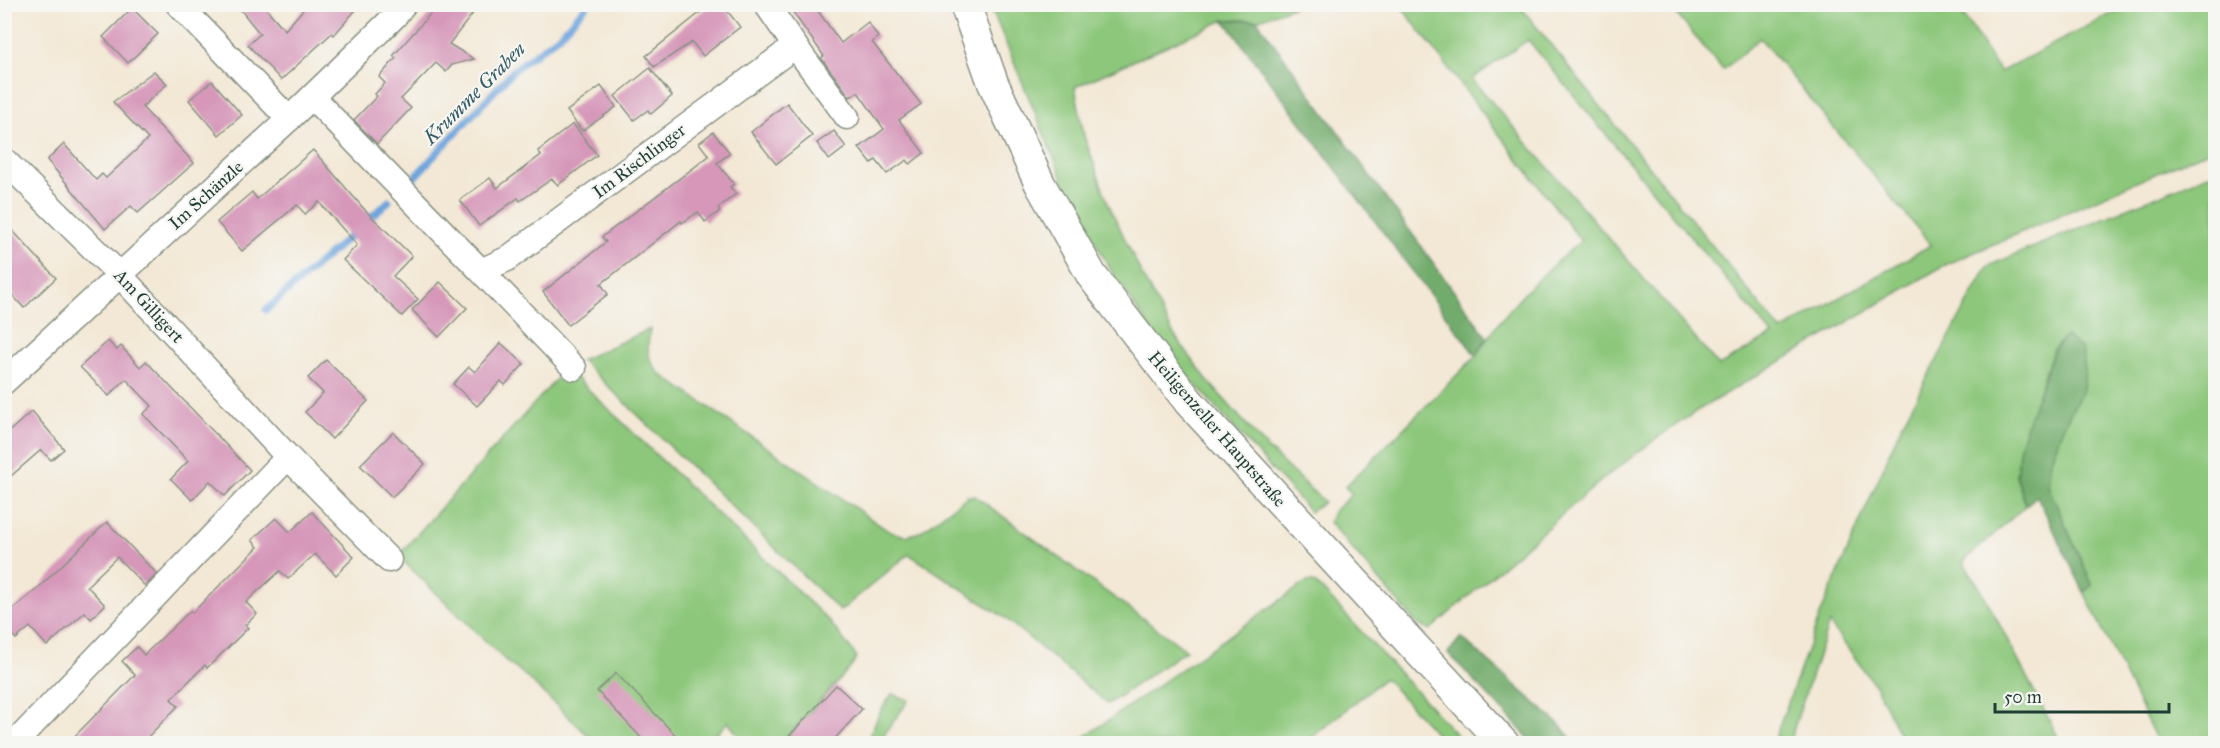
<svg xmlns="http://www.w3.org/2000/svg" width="2220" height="748" viewBox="0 0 2220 748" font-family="'IM FELL Great Primer',serif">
	<rect width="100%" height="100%" fill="#f6f6f2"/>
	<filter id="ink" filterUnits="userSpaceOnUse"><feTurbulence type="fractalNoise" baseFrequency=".0167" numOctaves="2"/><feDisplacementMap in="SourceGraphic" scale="12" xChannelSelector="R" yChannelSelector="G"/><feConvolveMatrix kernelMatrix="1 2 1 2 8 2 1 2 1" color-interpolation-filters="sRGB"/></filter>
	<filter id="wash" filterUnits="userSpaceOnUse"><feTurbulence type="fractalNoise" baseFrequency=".008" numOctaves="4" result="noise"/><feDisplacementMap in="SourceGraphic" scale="24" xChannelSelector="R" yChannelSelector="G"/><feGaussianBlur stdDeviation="1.35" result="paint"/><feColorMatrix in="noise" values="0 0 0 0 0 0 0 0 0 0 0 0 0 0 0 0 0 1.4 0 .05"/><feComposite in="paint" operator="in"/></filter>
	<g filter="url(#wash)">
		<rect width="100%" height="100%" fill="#f3e8d5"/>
		<g fill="#8dc77c" stroke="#568258" stroke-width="1.5" fill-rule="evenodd">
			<polygon points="990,5 1298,5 1257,20 1224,20 1075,87 1084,136 1108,203 1141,273 1174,335 1208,381 1268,449 1324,502 1310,512 1165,351 1112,272 1072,201"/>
			<path d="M1400 5H1519L1781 331 1931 245 1760 38 1723 70 1669 5H1957L2000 72 2128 5H2215V148L1943 266 1700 409 1657 438 1603 479 1430 630 1418 625 1329 522 1333 512 1352 494 1345 487 1476 356C1504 310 1540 275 1581 241ZM1528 40 1772 335 1719 366 1472 79Z"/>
			<polygon points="2215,172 2216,368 2211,371 2216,379 2215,743 2158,743 2084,592 2092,584 2048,487 2051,460 2063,427 2083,389 2085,370 2066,336 2054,349 2043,377 2016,476 2026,505 1963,562 1983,593 2061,743 1904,743 1875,685 1829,623 1789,743 1773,744 1820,615 1902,424 1988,266"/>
			<path d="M650 329C647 349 646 357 659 373L890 532 906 536 920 532 968 496H975L1186 650 1108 704 1004 617 909 554 840 611 581 360Z"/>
			<polygon points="566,368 829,621 857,657 852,666 788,736 796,743 744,743 728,722 707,743 596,743 520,671 510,665 398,556"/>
			<polygon points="1306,582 1313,582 1321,588 1464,743 1444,743 1385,678 1305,743 1076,743"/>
			<polygon points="892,694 909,700 878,743 866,743 880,712"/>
		</g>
		<g fill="#72ac6c" stroke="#487450" stroke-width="1.5">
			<polygon points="1224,20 1257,20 1487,337 1476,356"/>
			<polygon points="2066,336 2082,349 2085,370 2083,389 2063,427 2051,460 2048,486 2092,585 2084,592 2037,496 2026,505 2016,476 2020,445 2054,349"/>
			<polygon points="1461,637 1560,725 1575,743 1533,743 1448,653"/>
		</g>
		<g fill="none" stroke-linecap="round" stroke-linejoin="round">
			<g stroke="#6ea4dc" stroke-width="7">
				<polyline points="410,182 515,69 559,36 588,4"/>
				<polyline points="366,221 389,201"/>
				<polyline points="266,310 356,231"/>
			</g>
		</g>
		<g id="blocks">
			<g fill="#d697b9">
				<polygon points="236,4 262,4 285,30 308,4 361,4 334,35 332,33 281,80 248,45 260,34"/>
				<polygon points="439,4 465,4 474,12 449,44 474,59 452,65 446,72 436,63 401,99 411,108 377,144 354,120 377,96 375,94 385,83 379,77 396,58 393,56"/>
				<polygon points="711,4 722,4 740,27 703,56 692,42 654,67 646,56"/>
				<polygon points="787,4 813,4 841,43 868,22 878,37 872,42 921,104 899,120 924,153 910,164 907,160 887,174 876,160 871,163 859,148 884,129 858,92 850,97 821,58 824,56"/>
				<polygon points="132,8 158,34 128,63 103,37"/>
				<polygon points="650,68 672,96 651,114 648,110 634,120 615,96"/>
				<polygon points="154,71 167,84 142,107 194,163 138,213 131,206 105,229 47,160 64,144 96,180 102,174 106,178 148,139 113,102"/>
				<polygon points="212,81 242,115 219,135 189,100"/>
				<polygon points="601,86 616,107 582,131 567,111"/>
				<polygon points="787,103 812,136 776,164 751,132"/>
				<polygon points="573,124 597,155 558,185 552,179 520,201 518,198 479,226 460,200 490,178 497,188 541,155 538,151"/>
				<polygon points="834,131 846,147 829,160 817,143"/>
				<polygon points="713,132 730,153 717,163 734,184 730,187 736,194 718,208 720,211 705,222 698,212 682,223 681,221 601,284 608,294 568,325 543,292 606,242 602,237 709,156 699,143"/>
				<polygon points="313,150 365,210 412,256 393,276 418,299 402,316 343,260 357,245 319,202 305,214 297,205 242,251 217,222 252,192 257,199"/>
				<polygon points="4,221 56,278 24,308 4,286"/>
				<polygon points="440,282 467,308 439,337 412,310"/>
				<polygon points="108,341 117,350 121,346 140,367 146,361 250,470 225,496 210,481 192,500 171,479 188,461 143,414 152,406 126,379 109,396 80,367"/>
				<polygon points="501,343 524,364 505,385 501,381 477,406 453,384 469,367 475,372"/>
				<polygon points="326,360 368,401 332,439 305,412 323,393 308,378"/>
				<polygon points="32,411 64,449 51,460 41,450 4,482 4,436"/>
				<polygon points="393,432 425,464 392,497 360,465"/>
				<polygon points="312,512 354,557 336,575 315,554 288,579 280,571 246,602 257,614 245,625 248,628 207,668 205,665 171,699 178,706 141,744 67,744 135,675 122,661 137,647 144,655 190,611 192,613 258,547 252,540 276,518 290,532"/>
				<polygon points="107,522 157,574 145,586 117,557 87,586 105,605 91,619 85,612 47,646 30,627 16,639 4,626 4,616 36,590"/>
				<polygon points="616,673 684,744 647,744 597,691"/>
				<polygon points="836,685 862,709 830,744 782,744"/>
			</g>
		</g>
	</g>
	<g filter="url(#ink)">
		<use href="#blocks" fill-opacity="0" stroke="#899284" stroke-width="1.5"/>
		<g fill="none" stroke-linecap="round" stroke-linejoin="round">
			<g stroke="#899284" stroke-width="27">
				<g id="minor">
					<polyline points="178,4 289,119"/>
					<polyline points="766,4 795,46"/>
					<polyline points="312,97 481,271 507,259 795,46 847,117"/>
					<polyline points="4,160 119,274 288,457 389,560"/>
					<polyline points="481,271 574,368"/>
					<polyline points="4,382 289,119 395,16 404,4"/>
					<polyline points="14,744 288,457"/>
				</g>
			</g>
			<g stroke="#899284" stroke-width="33">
				<polyline id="tertiary" points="965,4 993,83 1040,184 1092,276 1189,402 1504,744"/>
			</g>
			<use href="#minor" stroke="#fff" stroke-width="24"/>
			<use href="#tertiary" stroke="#fff" stroke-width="30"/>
		</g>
	</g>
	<g text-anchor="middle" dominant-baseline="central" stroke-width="4.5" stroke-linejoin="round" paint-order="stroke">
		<g font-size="18" fill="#1f3d34" stroke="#f6f6f2">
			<text transform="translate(639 161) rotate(-37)">Im Rischlinger</text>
			<text transform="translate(206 195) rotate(-42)">Im Schänzle</text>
			<text transform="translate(149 306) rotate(47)">Am Gilligert</text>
			<text transform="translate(1217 429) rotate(49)">Heiligenzeller Hauptstraße</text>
		</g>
		<g font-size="20" font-style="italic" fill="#375c66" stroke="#f6f6f2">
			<text transform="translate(474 93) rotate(-45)">Krumme Graben</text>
		</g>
	</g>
	<rect width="2220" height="748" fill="none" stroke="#f6f6f2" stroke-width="24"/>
	<path d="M1995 703v9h174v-9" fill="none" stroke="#1f3d34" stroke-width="3"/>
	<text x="2004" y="703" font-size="18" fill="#1f3d34" stroke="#f6f6f2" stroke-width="4.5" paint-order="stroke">50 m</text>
</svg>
